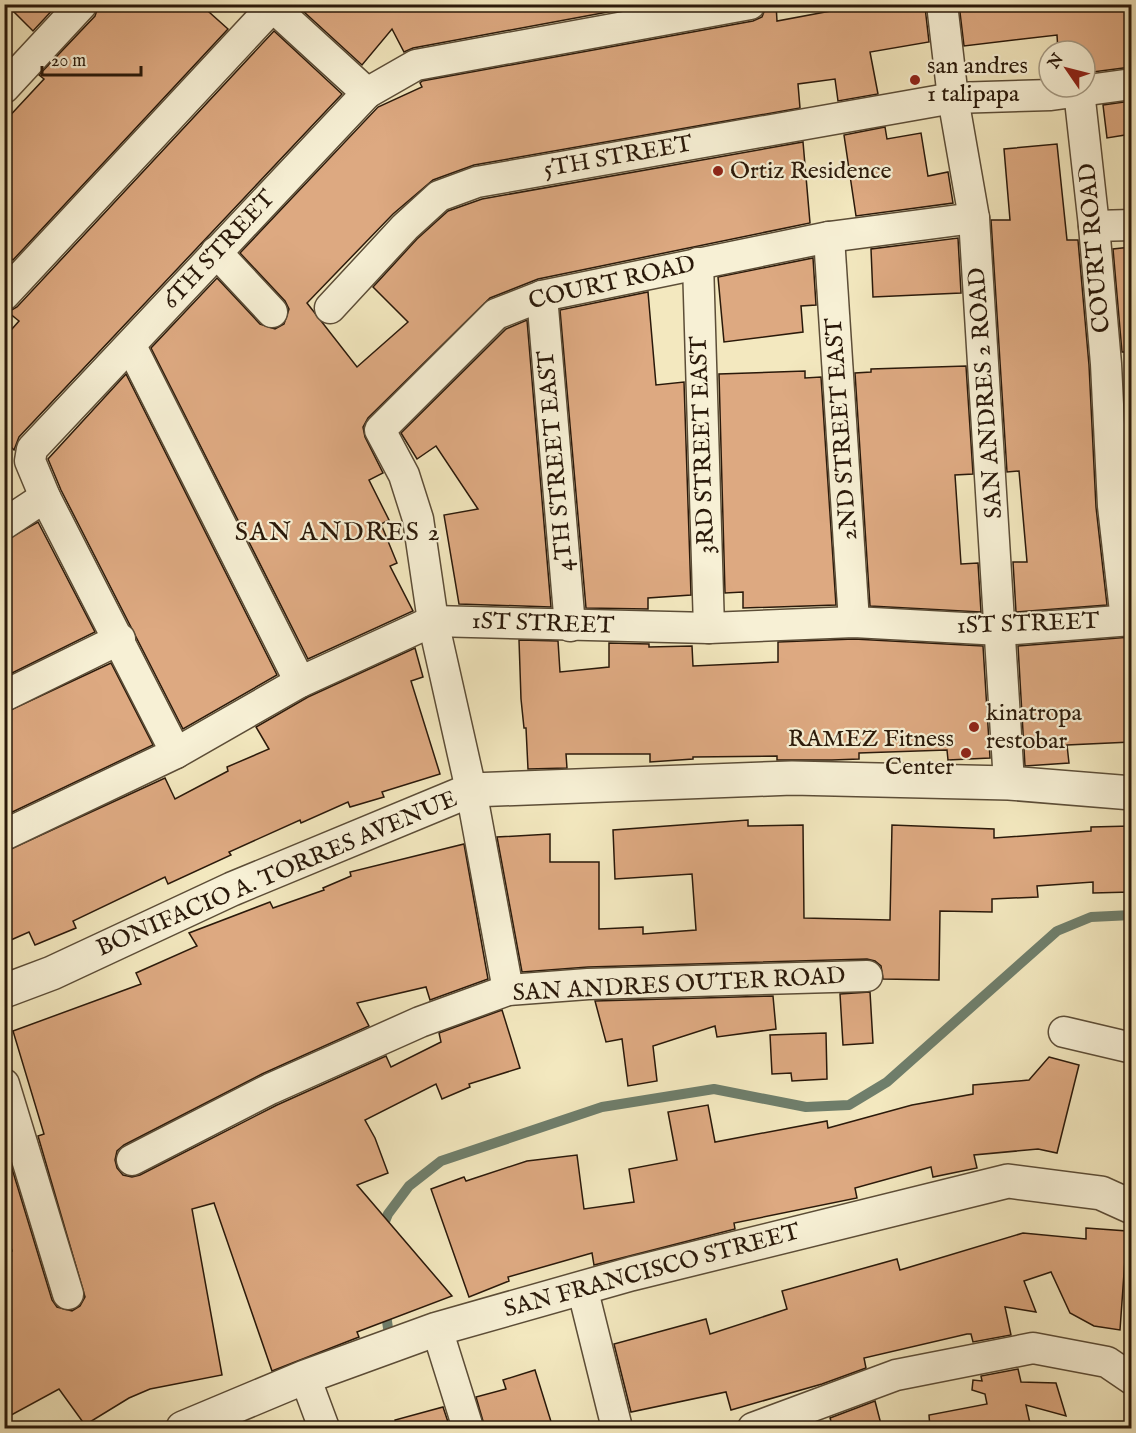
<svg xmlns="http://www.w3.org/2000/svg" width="1136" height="1433" viewBox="0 0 1136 1433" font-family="'IM FELL English',serif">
	<rect width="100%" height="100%" fill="#f3e8bf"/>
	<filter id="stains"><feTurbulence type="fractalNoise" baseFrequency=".00333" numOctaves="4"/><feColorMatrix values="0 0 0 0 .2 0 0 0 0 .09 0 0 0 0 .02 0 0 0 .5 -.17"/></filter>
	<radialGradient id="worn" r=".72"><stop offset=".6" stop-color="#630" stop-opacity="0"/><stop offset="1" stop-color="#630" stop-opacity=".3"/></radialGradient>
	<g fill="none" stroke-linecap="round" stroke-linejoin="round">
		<g stroke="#6f7e6b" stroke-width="10">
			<polyline points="381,1231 388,1214 409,1186 441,1161 602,1107 714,1089 806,1107 849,1105 887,1082 1057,931 1091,917 1132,915"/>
			<polyline points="385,1308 388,1328"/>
		</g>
	</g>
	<g fill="#dda981" stroke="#2a190a" stroke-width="1.5">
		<polygon points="6,4 58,4 33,31"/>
		<polygon points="99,4 200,4 228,29 13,260 4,253 4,122 44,79 39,75 95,16"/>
		<polygon points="305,4 363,4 364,10 408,4 651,4 413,48 404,52 392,29 362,65 303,11"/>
		<polygon points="767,4 776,4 777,21 868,4 917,4 917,8 925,7 929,42 870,52 878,94 838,101 835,79 798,84 800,108 474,165 433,180 393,214 307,303 357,367 408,322 373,287 417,239 448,211 482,199 803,142 810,223 538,279 490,298 368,418 363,427 365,437 383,473 369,480 389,520 381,524 397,563 390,566 413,611 308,659 151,348 217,278 260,324 275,329 284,324 289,309 285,301 240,253 378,107 422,87 420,83 422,81 753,21 762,17"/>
		<polygon points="959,4 1131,4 1131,67 1085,73 1085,51 1058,51 1057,35 964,46"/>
		<polygon points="274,31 342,94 19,437 14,450 4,440 4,338 19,321 8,312 17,307"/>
		<polygon points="1131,101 1131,134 1107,138 1103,105"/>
		<polygon points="885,127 887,139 921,133 928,176 948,172 953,203 856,216 844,135"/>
		<polygon points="1057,144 1067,240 1078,240 1089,365 1096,507 1107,605 1016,612 1013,562 1027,562 1019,471 1007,472 991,220 1010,220 1004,149"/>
		<polygon points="958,238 961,293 873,297 871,249"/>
		<polygon points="1131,247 1131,352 1122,352 1113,249"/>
		<polygon points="813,258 816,305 801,306 803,332 724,342 718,277"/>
		<polygon points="648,292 656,385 684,382 691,595 648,598 648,609 586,608 560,310"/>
		<polygon points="527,320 551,607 459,604 444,515 478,509 436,446 417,459 401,433 506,329"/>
		<polygon points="966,366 973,474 955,475 961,564 978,563 981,612 870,606 855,373 871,372 871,369"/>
		<polygon points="805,371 805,378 821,377 836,605 743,608 743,592 725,593 719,374"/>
		<polygon points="126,374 277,675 183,729 61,490 48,459"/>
		<polygon points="1125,408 1131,408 1131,490 1130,490"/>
		<polygon points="38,522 95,632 4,677 4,541"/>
		<polygon points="1131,637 1131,742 1067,745 1069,763 1025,766 1018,646"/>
		<polygon points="854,639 983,646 990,758 948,760 947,750 859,753 859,759 832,760 777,760 777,756 693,757 693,759 650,762 650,754 566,754 567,768 528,769 526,728 524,728 521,699 519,640 558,641 560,672 609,667 609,643 649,644 649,647 692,646 693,666 778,662 778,642"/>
		<polygon points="415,648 423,677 411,681 440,774 382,792 384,797 350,807 348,802 301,823 300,820 229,852 231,855 168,884 165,877 73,921 76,928 35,945 29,932 4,943 4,852 165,778 175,799 228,771 227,767 269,749 256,727 308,697"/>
		<polygon points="111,663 153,745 4,816 4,713"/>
		<polygon points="748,820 748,826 803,825 804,918 890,920 892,825 994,829 994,838 1091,831 1091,827 1131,826 1131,892 1093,893 1093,882 1037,886 1038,897 992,899 992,912 940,911 939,980 883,979 881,966 875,961 867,959 588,967 522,972 497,837 550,834 550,862 599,862 599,929 643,927 643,934 696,930 692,874 615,879 613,830"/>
		<polygon points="464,844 488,979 430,1000 426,987 357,1003 369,1026 262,1074 124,1145 117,1151 115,1160 117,1168 123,1175 132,1177 140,1175 277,1105 386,1056 391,1067 441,1042 439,1033 502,1010 520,1068 469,1084 470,1087 442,1099 436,1084 365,1120 375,1138 388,1173 357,1185 452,1296 357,1332 359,1337 272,1371 214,1203 192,1209 222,1375 150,1389 129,1398 85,1425 59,1389 4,1419 4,1367 10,1364 4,1340 4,1253 12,1251 4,1223 4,1164 10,1162 52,1300 57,1307 72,1311 80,1306 85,1297 38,1136 44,1134 13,1031 141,984 136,973 197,946 189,933 270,902 273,908 324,890 323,888 351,876 350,872"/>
		<polygon points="870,992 873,1043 843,1045 840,994"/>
		<polygon points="773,996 776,1029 717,1037 715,1026 653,1046 657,1081 628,1086 622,1039 606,1042 595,1001"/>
		<polygon points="826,1033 827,1079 792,1081 791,1073 772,1074 770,1035"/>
		<polygon points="1049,1057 1079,1065 1057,1153 1038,1149 974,1155 977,1168 933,1177 931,1167 855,1188 857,1198 734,1223 735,1229 594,1265 592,1253 508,1277 509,1281 469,1297 431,1189 464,1177 466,1181 527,1161 577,1155 584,1209 634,1202 629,1169 677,1160 668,1112 708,1105 715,1142 827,1121 828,1128 912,1105 973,1094 973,1085 1029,1080"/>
		<polygon points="1086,1228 1127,1231 1120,1330 1094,1326 1070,1313 1051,1272 1024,1281 1036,1312 1005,1307 1011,1335 973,1342 971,1334 967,1334 864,1358 866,1368 822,1384 731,1410 726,1392 631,1412 614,1344 706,1319 710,1334 787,1309 782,1291 897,1259 900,1270 1023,1233 1086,1239"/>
		<polygon points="1018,1369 1021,1382 1056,1383 1066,1416 1026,1405 1031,1428 930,1428 929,1415 987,1404 985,1394 972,1390 973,1380 982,1381 981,1376"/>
		<polygon points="535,1370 553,1428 485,1428 476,1397 506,1389 503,1380"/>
		<polygon points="875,1401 882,1428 833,1428 830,1418"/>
		<polygon points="443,1407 450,1428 396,1428 395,1420"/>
	</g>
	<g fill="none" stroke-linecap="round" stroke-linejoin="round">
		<g stroke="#5c4d37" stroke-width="33">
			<g id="minor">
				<polyline points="942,4 953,98 974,218 1009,783"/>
				<polyline points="273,7 367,93"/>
				<polyline points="4,88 82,4"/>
				<polyline points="1079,91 1094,226 1106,364 1113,506 1126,620"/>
				<polyline points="1094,226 1132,225"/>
				<polyline points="829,237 854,622"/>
				<polyline points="216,252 272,312"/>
				<polyline points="698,263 709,628"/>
				<polyline points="4,295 275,4"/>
				<polyline points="542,296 570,626"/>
				<polyline points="330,308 405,227 439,196 477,182 953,98 1051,95 1132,84"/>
				<polyline points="131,346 300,682"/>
				<polyline points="4,524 45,497"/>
				<polyline points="4,696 120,639"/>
				<polyline points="176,753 45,497 30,461 32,449 367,93 416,65 750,4"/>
				<polyline points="4,835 176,753 300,682 433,621 709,628 854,622 1001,630 1132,620"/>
				<polyline points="508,990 471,790 433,621 418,519 404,475 380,430 496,314 542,296 829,237 974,218"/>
				<polyline points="1064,1032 1132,1048"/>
				<polyline points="4,1084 68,1294"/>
				<polyline points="132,1160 270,1089 420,1022 508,990 588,984 867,976"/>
				<polyline points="582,1287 617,1428"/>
				<polyline points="437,1329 468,1428"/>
				<polyline points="305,1377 324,1428"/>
				<polyline points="753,1428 896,1375 1033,1348 1107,1362 1132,1379"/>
			</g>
		</g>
		<g stroke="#5c4d37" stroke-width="36">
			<g id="tertiary">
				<polyline points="4,991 52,973 232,889 471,790 792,778 1009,783 1132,793"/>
				<polyline points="183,1428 305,1377 437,1329 631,1274 1008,1181 1101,1193 1132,1207"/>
			</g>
		</g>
		<use href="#minor" stroke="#f7f0d5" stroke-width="30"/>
		<use href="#tertiary" stroke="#f7f0d5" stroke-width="33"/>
	</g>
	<g fill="#8f2418" stroke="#f7f0d5" stroke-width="2">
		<circle cx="915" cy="80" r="6"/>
		<circle cx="718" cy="171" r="6"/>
		<circle cx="974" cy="727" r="6"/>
		<circle cx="966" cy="753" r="6"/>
	</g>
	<g text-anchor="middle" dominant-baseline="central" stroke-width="4.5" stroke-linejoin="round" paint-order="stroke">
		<g font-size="24" fill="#2a190a" stroke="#f7f0d5" text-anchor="start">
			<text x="927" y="66">san andres<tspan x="927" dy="28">1 talipapa</tspan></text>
			<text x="730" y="171">Ortiz Residence</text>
			<text x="986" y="713">kinatropa<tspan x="986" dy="28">restobar</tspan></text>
			<text x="954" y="739" text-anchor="end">RAMEZ Fitness<tspan x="954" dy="28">Center</tspan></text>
		</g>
		<g font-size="24" fill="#2a190a" stroke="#f7f0d5">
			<text transform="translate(618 157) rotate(-10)">5TH STREET</text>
			<text transform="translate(1095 248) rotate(-95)">COURT ROAD</text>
			<text transform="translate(219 250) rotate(-47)">6TH STREET</text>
			<text transform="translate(612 283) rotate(-13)">COURT ROAD</text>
			<text transform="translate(986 393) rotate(-94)">SAN ANDRES 2 ROAD</text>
			<text transform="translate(842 429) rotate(-94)">2ND STREET EAST</text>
			<text transform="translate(703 445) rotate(-92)">3RD STREET EAST</text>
			<text transform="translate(556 461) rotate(-95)">4TH STREET EAST</text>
			<text transform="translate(543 624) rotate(2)">1ST STREET</text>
			<text transform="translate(1028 624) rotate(-2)">1ST STREET</text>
			<text transform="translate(277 874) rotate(-23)">BONIFACIO A. TORRES AVENUE</text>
			<text transform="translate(679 985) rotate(-3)">SAN ANDRES OUTER ROAD</text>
			<text transform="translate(652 1271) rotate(-15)">SAN FRANCISCO STREET</text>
		</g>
		<g font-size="26" letter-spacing="1.5" fill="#2a190a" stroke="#f7f0d5">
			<text x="338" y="532">SAN ANDRES 2</text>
		</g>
	</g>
	<rect width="1136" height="1433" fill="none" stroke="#f3e8bf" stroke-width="24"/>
	<rect x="6" y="6" width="1124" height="1421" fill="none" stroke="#2a190a" stroke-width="3"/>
	<rect x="12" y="12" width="1112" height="1409" fill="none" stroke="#2a190a" stroke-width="1.5"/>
	<g transform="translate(1067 69) rotate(305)"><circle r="28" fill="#f7f0d5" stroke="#a59a84" stroke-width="1.5"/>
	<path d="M0-4.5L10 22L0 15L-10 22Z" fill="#8f2418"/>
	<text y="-9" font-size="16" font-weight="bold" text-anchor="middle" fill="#2a190a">N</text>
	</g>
	<path d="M42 66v9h99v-9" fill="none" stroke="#2a190a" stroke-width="3"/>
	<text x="51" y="66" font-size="18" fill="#2a190a" stroke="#f7f0d5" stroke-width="4.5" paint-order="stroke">20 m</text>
	<rect width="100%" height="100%" filter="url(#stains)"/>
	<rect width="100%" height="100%" fill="url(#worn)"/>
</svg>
